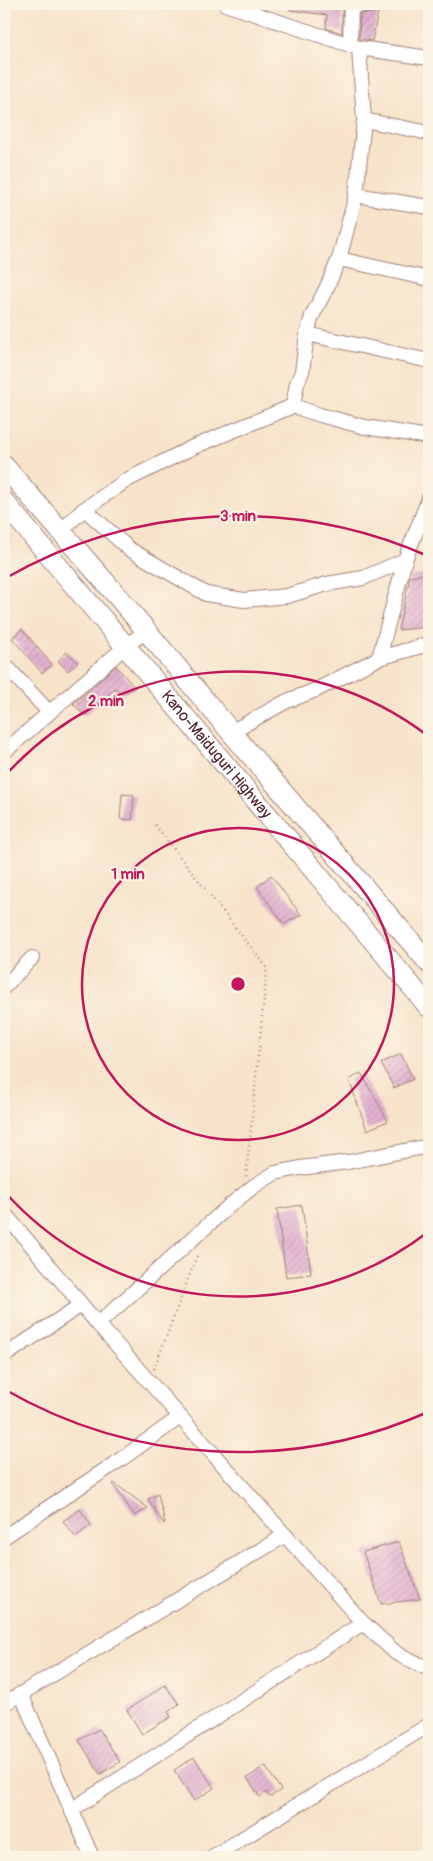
<svg xmlns="http://www.w3.org/2000/svg" width="433" height="1861" viewBox="0 0 433 1861" font-family="Pangolin,sans-serif">
	<defs>
		<pattern id="building-hatch" width="6" height="6" patternUnits="userSpaceOnUse" patternTransform="scale(1.25)"><rect width="6" height="6" fill="#e3b1d1"/><path d="M-1 1l2-2M0 6l6-6M5 7l2-2" fill="none" stroke="#c498b4"/></pattern>
	</defs>
	<rect width="100%" height="100%" fill="#fcf5e5"/>
	<filter id="ink" filterUnits="userSpaceOnUse"><feTurbulence type="fractalNoise" baseFrequency=".02" numOctaves="2"/><feDisplacementMap in="SourceGraphic" scale="10" xChannelSelector="R" yChannelSelector="G"/><feConvolveMatrix kernelMatrix="1 2 1 2 8 2 1 2 1" color-interpolation-filters="sRGB"/></filter>
	<filter id="wash" filterUnits="userSpaceOnUse"><feTurbulence type="fractalNoise" baseFrequency=".0096" numOctaves="4" result="noise"/><feDisplacementMap in="SourceGraphic" scale="20" xChannelSelector="R" yChannelSelector="G"/><feGaussianBlur stdDeviation="1.12" result="paint"/><feColorMatrix in="noise" values="0 0 0 0 0 0 0 0 0 0 0 0 0 0 0 0 0 1.4 0 .05"/><feComposite in="paint" operator="in"/></filter>
	<g filter="url(#wash)">
		<rect width="100%" height="100%" fill="#f7e3ca"/>
		<g id="blocks">
			<g fill="url(#building-hatch)">
				<polygon points="290,4 342,4 342,33 326,28 327,15 290,10"/>
				<polygon points="378,12 372,41 359,39 360,14"/>
				<polygon points="429,573 429,627 398,630 410,577"/>
				<polygon points="22,629 52,665 42,673 12,638"/>
				<polygon points="67,652 78,662 68,671 58,661"/>
				<polygon points="116,666 135,688 121,694 115,688 85,716 73,704"/>
				<polygon points="122,794 134,795 132,820 120,819"/>
				<polygon points="271,875 301,915 284,924 257,887"/>
				<polygon points="401,1054 413,1079 394,1088 381,1063"/>
				<polygon points="361,1073 388,1121 367,1130 349,1080"/>
				<polygon points="302,1205 311,1274 286,1277 277,1209"/>
				<polygon points="114,1483 148,1508 135,1516 113,1484"/>
				<polygon points="158,1494 165,1523 164,1524 148,1499"/>
				<polygon points="80,1509 91,1525 75,1537 63,1521"/>
				<polygon points="399,1542 420,1599 381,1604 363,1552"/>
				<polygon points="165,1685 179,1704 168,1712 171,1717 142,1734 127,1710"/>
				<polygon points="99,1729 120,1762 100,1774 79,1740"/>
				<polygon points="194,1757 214,1788 194,1801 174,1770"/>
				<polygon points="265,1766 281,1790 270,1797 266,1792 260,1797 247,1778"/>
			</g>
		</g>
	</g>
	<g filter="url(#ink)">
		<use href="#blocks" fill-opacity="0" stroke="#a0817a" stroke-width="1"/>
		<g fill="none" stroke-linecap="round" stroke-linejoin="round">
			<g stroke="#a0817a" stroke-width="16">
				<g id="minor">
					<polyline points="225,4 359,48 429,58"/>
					<polyline points="351,6 375,4"/>
					<polyline points="350,44 351,4"/>
					<polyline points="364,120 429,133"/>
					<polyline points="356,195 429,207"/>
					<polyline points="339,259 429,279"/>
					<polyline points="307,334 429,361"/>
					<polyline points="293,406 297,383 302,372 307,334 312,316 327,287 339,259 356,195 364,120 359,48"/>
					<polyline points="83,510 127,480 191,448 293,406 320,415 365,427 429,437"/>
					<polyline points="60,532 83,510 89,513 129,549 206,594 244,600 287,596 327,584 363,578 405,560"/>
					<polyline points="379,658 405,560 429,498"/>
					<polyline points="4,664 49,712"/>
					<polyline points="231,732 287,701 316,690 379,658 429,644"/>
					<polyline points="4,752 126,646 146,631"/>
					<polyline points="4,987 32,958"/>
					<polyline points="4,1213 98,1324 363,1623 396,1653 429,1669"/>
					<polyline points="98,1324 229,1206 254,1186 275,1173 300,1168 348,1162 429,1146"/>
					<polyline points="4,1356 81,1305"/>
					<polyline points="4,1537 120,1460 180,1417"/>
					<polyline points="21,1694 92,1857"/>
					<polyline points="4,1704 284,1536"/>
					<polyline points="71,1810 363,1623"/>
					<polyline points="212,1857 429,1725"/>
				</g>
			</g>
			<g stroke="#a0817a" stroke-width="22">
				<g id="highway">
					<polyline points="4,466 119,598 231,732 429,963"/>
					<path id="s1" d="M4 502 429 1007"/>
				</g>
			</g>
			<g stroke="#a0817a" stroke-width="2.5" stroke-dasharray="1 4" stroke-linecap="butt">
				<polyline points="155,825 267,968 246,1177"/>
				<polyline points="154,1369 198,1253"/>
			</g>
			<use href="#minor" stroke="#fff" stroke-width="14"/>
			<use href="#highway" stroke="#fff" stroke-width="20"/>
		</g>
	</g>
	<g fill="none" stroke="#c2185b" stroke-width="2.5">
		<circle cx="238" cy="984" r="156"/>
		<path d="M428 1232A312 312 0 0 1 4 1191M4 777A312 312 0 0 1 428 736"/>
		<path d="M428 1412A468 468 0 0 1 4 1389M4 579A468 468 0 0 1 428 556"/>
	</g>
	<g text-anchor="middle" dominant-baseline="central" stroke-width="4" stroke-linejoin="round" paint-order="stroke">
		<g font-size="16" fill="#4a1f2b" stroke="#fcf5e5">
			<text stroke="none"><textPath href="#s1" startOffset="330">Kano-Maiduguri Highway</textPath></text>
		</g>
	</g>
	<circle cx="238" cy="984" r="8" fill="#c2185b" stroke="#fcf5e5" stroke-width="2.5"/>
	<g font-size="15" text-anchor="middle" font-weight="bold" fill="#c2185b" stroke="#fcf5e5" stroke-width="4" stroke-linejoin="round" paint-order="stroke">
		<text x="238" y="521">3 min</text>
		<text x="106" y="706">2 min</text>
		<text x="128" y="879">1 min</text>
	</g>
	<rect width="433" height="1861" fill="none" stroke="#fcf5e5" stroke-width="20"/>
</svg>
